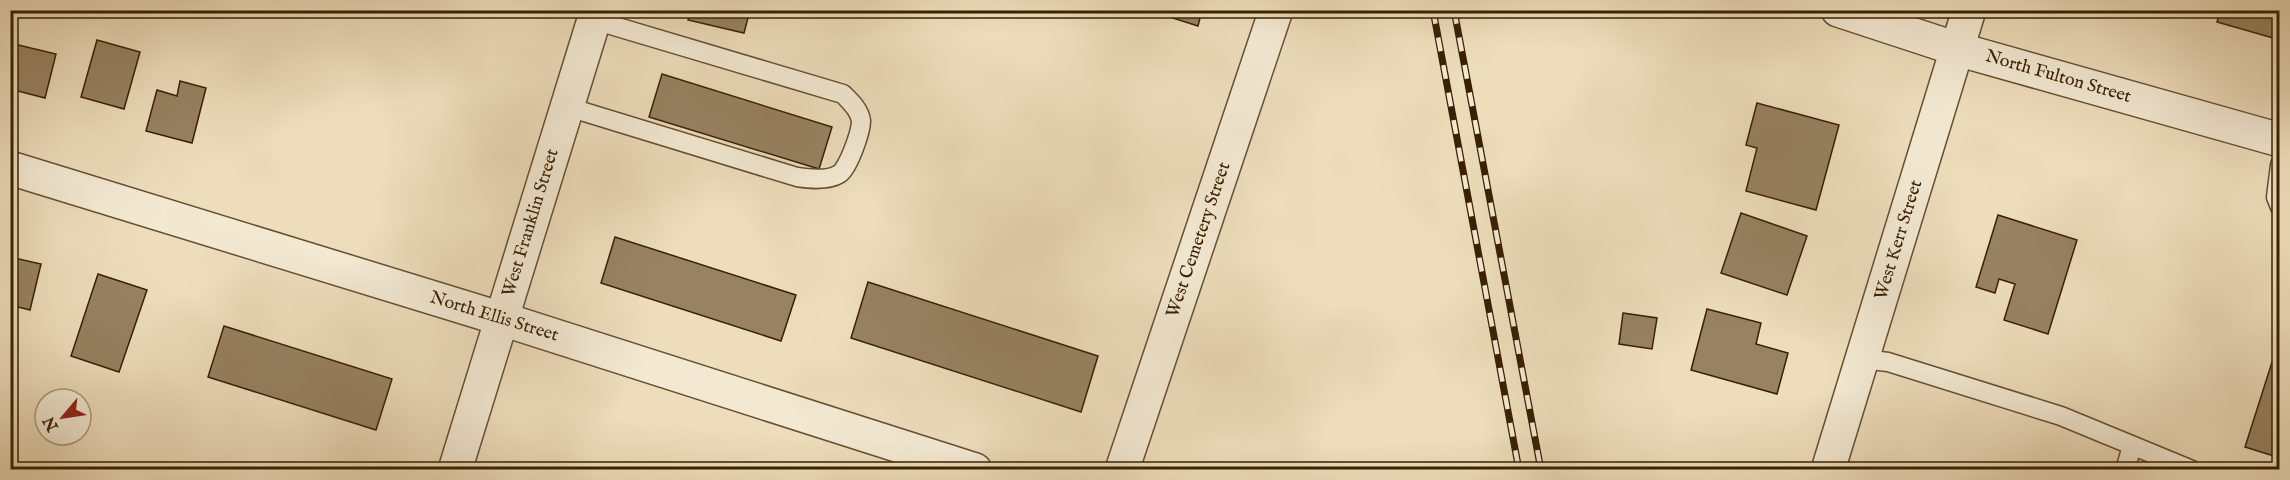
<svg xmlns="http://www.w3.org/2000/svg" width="2290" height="480" viewBox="0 0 2290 480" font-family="'IM FELL English',serif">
	<rect width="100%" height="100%" fill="#edddbb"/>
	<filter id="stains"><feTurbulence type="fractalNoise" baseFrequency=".00333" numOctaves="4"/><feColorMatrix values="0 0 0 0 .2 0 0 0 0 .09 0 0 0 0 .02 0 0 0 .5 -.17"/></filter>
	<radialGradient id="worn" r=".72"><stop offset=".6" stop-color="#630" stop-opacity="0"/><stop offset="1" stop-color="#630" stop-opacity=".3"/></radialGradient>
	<g fill="#978262" stroke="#392001" stroke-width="1.5">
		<polygon points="691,10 750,10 744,33 688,20"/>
		<polygon points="1157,10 1202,10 1198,26 1157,13"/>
		<polygon points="2220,10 2280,10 2280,40 2217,22"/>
		<polygon points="97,40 140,52 124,109 81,97"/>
		<polygon points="10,43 56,54 45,98 10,89"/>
		<polygon points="662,74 832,127 819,169 649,117"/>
		<polygon points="180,81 206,88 192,143 146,131 157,90 177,96"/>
		<polygon points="1757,103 1839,125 1816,210 1746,191 1757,148 1746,145"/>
		<polygon points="1741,213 1807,236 1787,295 1721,273"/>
		<polygon points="1998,215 2077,240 2048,334 2004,320 2015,284 1999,279 1995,293 1976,287"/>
		<polygon points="615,237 796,295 781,341 601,283"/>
		<polygon points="10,257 41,264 30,310 10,305"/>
		<polygon points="98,274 147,290 119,372 71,356"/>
		<polygon points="868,282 1098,356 1081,412 851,338"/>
		<polygon points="1707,309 1761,323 1756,344 1788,353 1777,394 1691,370"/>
		<polygon points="1623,313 1657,318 1652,349 1619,344"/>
		<polygon points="224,326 392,379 376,430 208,377"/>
		<polygon points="2280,337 2280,458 2245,447"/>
	</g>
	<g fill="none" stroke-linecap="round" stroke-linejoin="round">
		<g stroke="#664f30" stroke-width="21">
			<g id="service">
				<path d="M568 107 797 177C810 179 828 181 839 174 848 169 861 132 861 121 860 110 850 101 843 94L594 20"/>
				<polyline points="2280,165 2276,197 2280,207"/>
				<polyline points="1863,359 1888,362 2061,416 2192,470"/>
				<polyline points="2125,470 2132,446"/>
			</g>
		</g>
		<g stroke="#664f30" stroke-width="36">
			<g id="minor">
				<polyline points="10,168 502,319 975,470"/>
				<polyline points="455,470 597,10"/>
				<polyline points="1828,470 1957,49"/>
			</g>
		</g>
		<g stroke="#664f30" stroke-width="36">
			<g id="tertiary">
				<polyline points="1838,10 1957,49 2280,140"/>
				<polyline points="1957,49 1969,10"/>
				<polyline points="1122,470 1276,10"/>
			</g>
		</g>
		<use href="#service" stroke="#f3e9d3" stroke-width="18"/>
		<use href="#minor" stroke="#f3e9d3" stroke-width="33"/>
		<use href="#tertiary" stroke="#f3e9d3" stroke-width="33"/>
		<g stroke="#392001" stroke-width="7">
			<g id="rail">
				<polyline points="1433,10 1519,470"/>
				<polyline points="1454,10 1541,470"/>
			</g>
		</g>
		<use href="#rail" stroke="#f3e9d3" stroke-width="4.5" stroke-dasharray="14" stroke-linecap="butt"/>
	</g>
	<g text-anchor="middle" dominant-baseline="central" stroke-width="5" stroke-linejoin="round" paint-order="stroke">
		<g font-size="18" fill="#392001" stroke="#f3e9d3">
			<text transform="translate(2058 77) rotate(16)">North Fulton Street</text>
			<text transform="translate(531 223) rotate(-73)">West Franklin Street</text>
			<text transform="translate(1199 240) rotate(-71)">West Cemetery Street</text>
			<text transform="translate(1899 240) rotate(-73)">West Kerr Street</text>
			<text transform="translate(494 317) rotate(17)">North Ellis Street</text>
		</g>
	</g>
	<rect width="2290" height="480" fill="none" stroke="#edddbb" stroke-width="36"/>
	<rect x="12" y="12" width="2266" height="456" fill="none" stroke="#392001" stroke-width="3"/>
	<rect x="18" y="18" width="2254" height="444" fill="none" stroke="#392001" stroke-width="1.5"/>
	<g transform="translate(63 417) rotate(241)"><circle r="28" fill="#f3e9d3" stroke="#a9997f" stroke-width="1.5"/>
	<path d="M0-4.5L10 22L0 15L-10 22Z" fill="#8f2418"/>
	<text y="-9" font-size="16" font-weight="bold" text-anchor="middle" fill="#392001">N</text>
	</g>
	<rect width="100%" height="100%" filter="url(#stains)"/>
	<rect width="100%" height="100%" fill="url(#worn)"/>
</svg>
